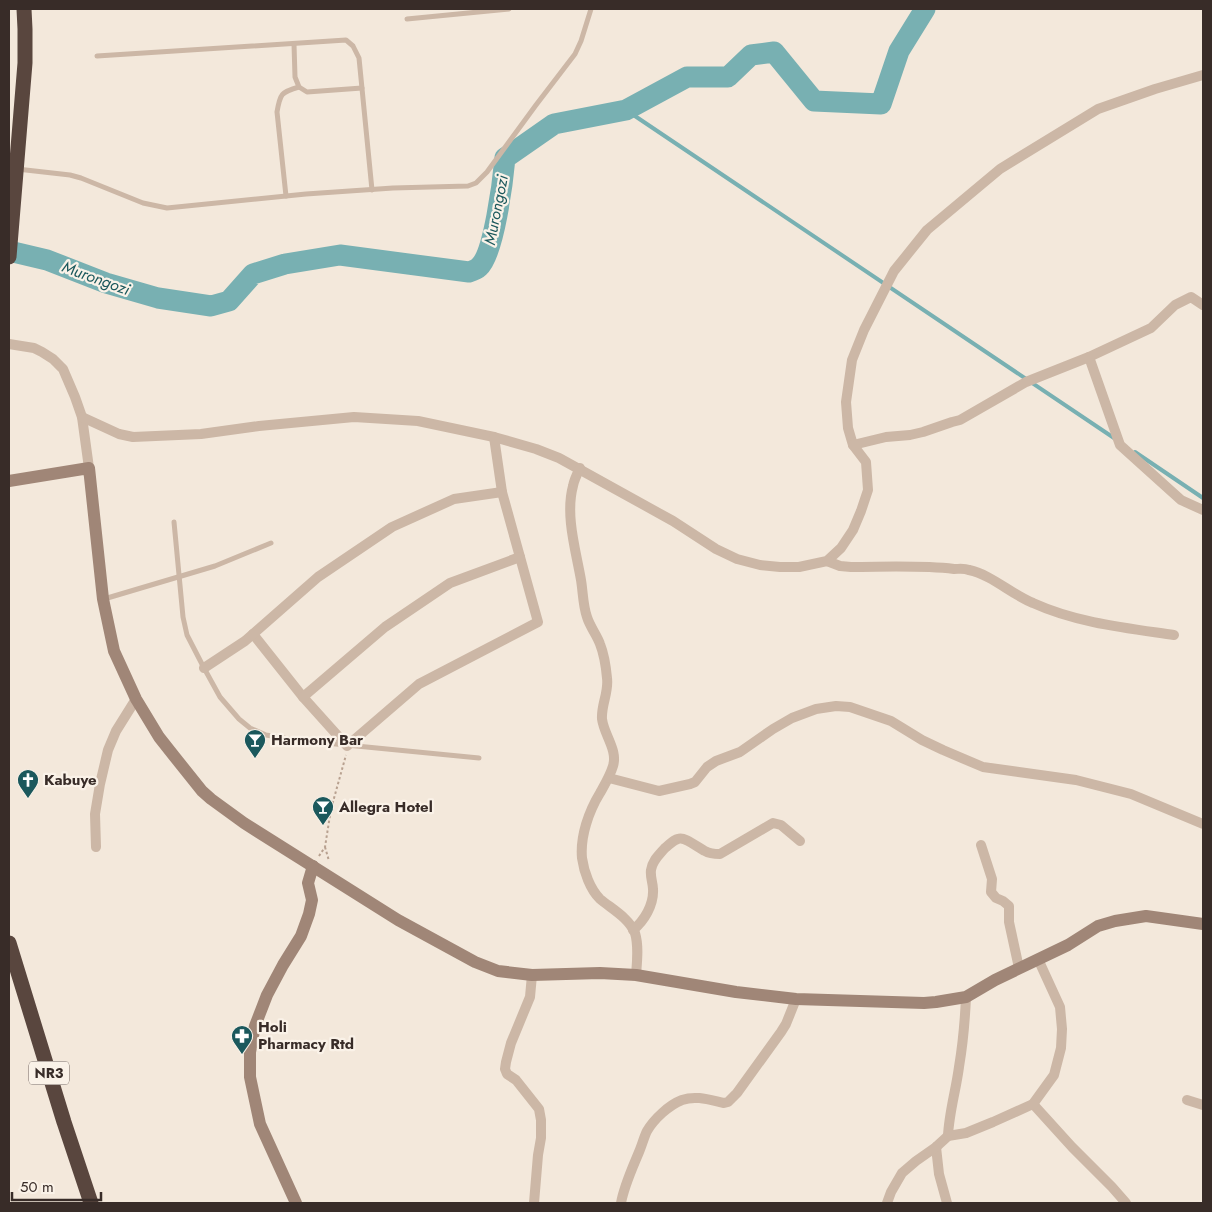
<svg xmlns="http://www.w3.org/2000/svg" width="1212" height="1212" viewBox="0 0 1212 1212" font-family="Jost,sans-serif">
	<rect width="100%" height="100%" fill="#f3e8db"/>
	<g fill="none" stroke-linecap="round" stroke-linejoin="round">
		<g stroke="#78b0b2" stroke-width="4">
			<polyline points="626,110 1114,438"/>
			<polyline points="1135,452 1203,498"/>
		</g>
		<path stroke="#78b0b2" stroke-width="21" d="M9 251 47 260 106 283 158 298 211 306 229 301 253 274 285 264 340 255 469 272C472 271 477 269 479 267 494 254 503 180 505 158L554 124 626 110 687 77H728L751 55 774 52 814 101 881 104 899 51 925 9"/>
		<g stroke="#b8a190" stroke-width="2" stroke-dasharray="2.5 2.5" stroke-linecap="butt">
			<polyline points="325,847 329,861"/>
			<polyline points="319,856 325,847 331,809 346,755"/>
		</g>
		<g stroke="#ccb7a6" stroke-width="5">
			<polyline points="407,19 509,9"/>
			<polyline points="294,44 295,77 299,87 307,92 362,88"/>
			<polyline points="97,56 346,40 353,46 359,58 372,190"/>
			<polyline points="17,169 70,175 81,178 143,203 167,208 306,194 393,188 468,186 476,183 487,172 536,105 575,54 581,41 591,9"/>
			<path d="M286 196 277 112C280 94 281 92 299 87"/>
			<polyline points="174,522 183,617 187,635 204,668 220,697 239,719 250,728 266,735 295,740 479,758"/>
			<polyline points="104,599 215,566 271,543"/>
		</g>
		<g stroke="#ccb7a6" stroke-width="10">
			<polyline points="9,344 34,348 42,352 53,359 63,369 75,397 82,417 89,468"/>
			<polyline points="1089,357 1120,445 1181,500 1203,510"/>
			<polyline points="82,417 119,434 133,437 201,434 259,426 354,417 418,421 494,437 536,449 559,458 673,521 716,549 737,559 760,565 780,567 799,567 827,561 841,548 853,530 861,511 868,490 866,462 853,445 848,428 846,402 852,360 864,330 894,271 927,230 1000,169 1098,109 1155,89 1203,75"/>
			<polyline points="853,445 886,437 910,435 923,432 952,422 960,420 1026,382 1089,357 1151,328 1175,305 1191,297 1203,305"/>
			<path d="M580 468C577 474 574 480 573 486 565 515 576 551 581 580 583 592 583 606 587 617 590 627 597 635 600 644 604 654 606 667 607 678 609 692 601 705 602 719 604 735 618 750 613 766 610 776 605 784 600 793 589 811 580 836 582 858 584 872 590 889 600 899 612 909 629 918 635 933 639 946 637 962 636 975"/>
			<path d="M827 561 840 566 851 567C885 567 920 565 954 569 959 569 964 568 969 570 992 575 1011 594 1033 603 1077 623 1126 628 1174 635"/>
			<polyline points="253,634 303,697 347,746 419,684 538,622 502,492 494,437"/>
			<polyline points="204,668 245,641 318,577 392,527 454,499 502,492"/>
			<polyline points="303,697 385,627 450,583 520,557"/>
			<polyline points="609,778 659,791 690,784 695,782 707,767 716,761 740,752 773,729 792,718 816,709 836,706 850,707 891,721 922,740 943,750 983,767 1076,780 1131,794 1203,824"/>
			<polyline points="981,845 992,879 991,892 996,898 1003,901 1009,906 1009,922 1019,968"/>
			<polyline points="96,847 95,814 100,784 108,750 116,731 136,699"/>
			<path d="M633 930C644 921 654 905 653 889 653 883 650 877 651 870 652 861 659 855 665 848 669 845 673 840 678 839 685 836 698 848 705 851 710 854 715 854 720 854L773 823 781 825 800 841"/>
			<polyline points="532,975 530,997 511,1043 506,1062 505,1069 507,1074 516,1080 539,1109 541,1120 541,1138 538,1155 534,1203"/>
			<polyline points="1187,1100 1203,1105"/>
			<polyline points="1033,1104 1072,1147 1112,1187 1126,1203"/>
			<path d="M948 1136C949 1113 956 1090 959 1067 963 1043 965 1020 966 997"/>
			<polyline points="936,1147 939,1174 947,1203"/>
			<path d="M621 1203C624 1186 632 1169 639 1152 642 1145 644 1137 647 1131 654 1119 669 1105 682 1100 696 1095 710 1100 724 1103L728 1102 737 1093 781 1032 786 1024 796 999"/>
			<polyline points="887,1203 891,1192 902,1173 916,1161 936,1147 948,1136 966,1133 993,1122 1033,1104 1054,1075 1061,1048 1062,1029 1060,1007 1038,959"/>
		</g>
		<g stroke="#a08677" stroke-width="12">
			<polyline points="9,481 89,468 103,599 114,651 136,699 159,737 174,756 202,791 211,799 244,823 398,920 475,962 498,971 532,975 600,973 636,975 736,992 796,999 924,1003 936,1002 966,997 995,980 1068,945 1098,926 1115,921 1146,916 1203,924"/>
			<polyline points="296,1203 260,1124 250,1077 250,1052 255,1026 267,995 283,965 301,936 309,914 312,900 308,883 313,866"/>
		</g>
		<g stroke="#59463e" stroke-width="15">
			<polyline points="9,257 25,63 25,29 24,9"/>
			<polyline points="9,943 64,1122 91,1203"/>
		</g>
	</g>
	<defs>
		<g id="bar-pin" transform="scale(1.125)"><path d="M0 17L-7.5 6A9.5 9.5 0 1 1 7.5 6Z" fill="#1b585c" stroke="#faf2e8"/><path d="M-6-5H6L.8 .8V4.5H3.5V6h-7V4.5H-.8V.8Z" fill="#fff"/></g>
		<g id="church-pin" transform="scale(1.125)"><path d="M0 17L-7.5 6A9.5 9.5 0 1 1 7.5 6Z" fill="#1b585c" stroke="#faf2e8"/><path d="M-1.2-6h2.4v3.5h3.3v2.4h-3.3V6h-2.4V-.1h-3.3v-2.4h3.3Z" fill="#fff"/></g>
		<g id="pharmacy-pin" transform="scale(1.125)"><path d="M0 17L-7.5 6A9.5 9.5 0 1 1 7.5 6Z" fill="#1b585c" stroke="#faf2e8"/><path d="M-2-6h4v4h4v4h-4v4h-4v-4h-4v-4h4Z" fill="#fff"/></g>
	</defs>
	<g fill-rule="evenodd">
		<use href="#bar-pin" x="255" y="740"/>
		<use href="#church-pin" x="28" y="780"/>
		<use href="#bar-pin" x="323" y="807"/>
		<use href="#pharmacy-pin" x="242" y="1036"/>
	</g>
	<g text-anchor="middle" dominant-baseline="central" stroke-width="4.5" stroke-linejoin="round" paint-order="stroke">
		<rect fill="#faf2e8" stroke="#726762" stroke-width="1" x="29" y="1061.5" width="40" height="23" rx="4"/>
		<g font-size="14" font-weight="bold" fill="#382c28">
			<text x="49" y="1073">NR3</text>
		</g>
		<g font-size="15" font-weight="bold" fill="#382c28" stroke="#faf2e8" text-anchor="start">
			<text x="271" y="740">Harmony Bar</text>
			<text x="44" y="780">Kabuye</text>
			<text x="339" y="807">Allegra Hotel</text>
			<text x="258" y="1027">Holi<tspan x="258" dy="17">Pharmacy Rtd</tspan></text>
		</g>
		<g font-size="16" font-style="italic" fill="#1b585c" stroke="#faf2e8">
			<text transform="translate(496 210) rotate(-79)">Murongozi</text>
			<text transform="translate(96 278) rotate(20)">Murongozi</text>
		</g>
	</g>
	<rect width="1212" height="1212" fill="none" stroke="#382c28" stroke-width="20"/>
	<path d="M12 1192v8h89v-8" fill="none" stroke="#382c28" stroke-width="2.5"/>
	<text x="20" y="1192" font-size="15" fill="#382c28" stroke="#faf2e8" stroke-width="4" paint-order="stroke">50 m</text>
</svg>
